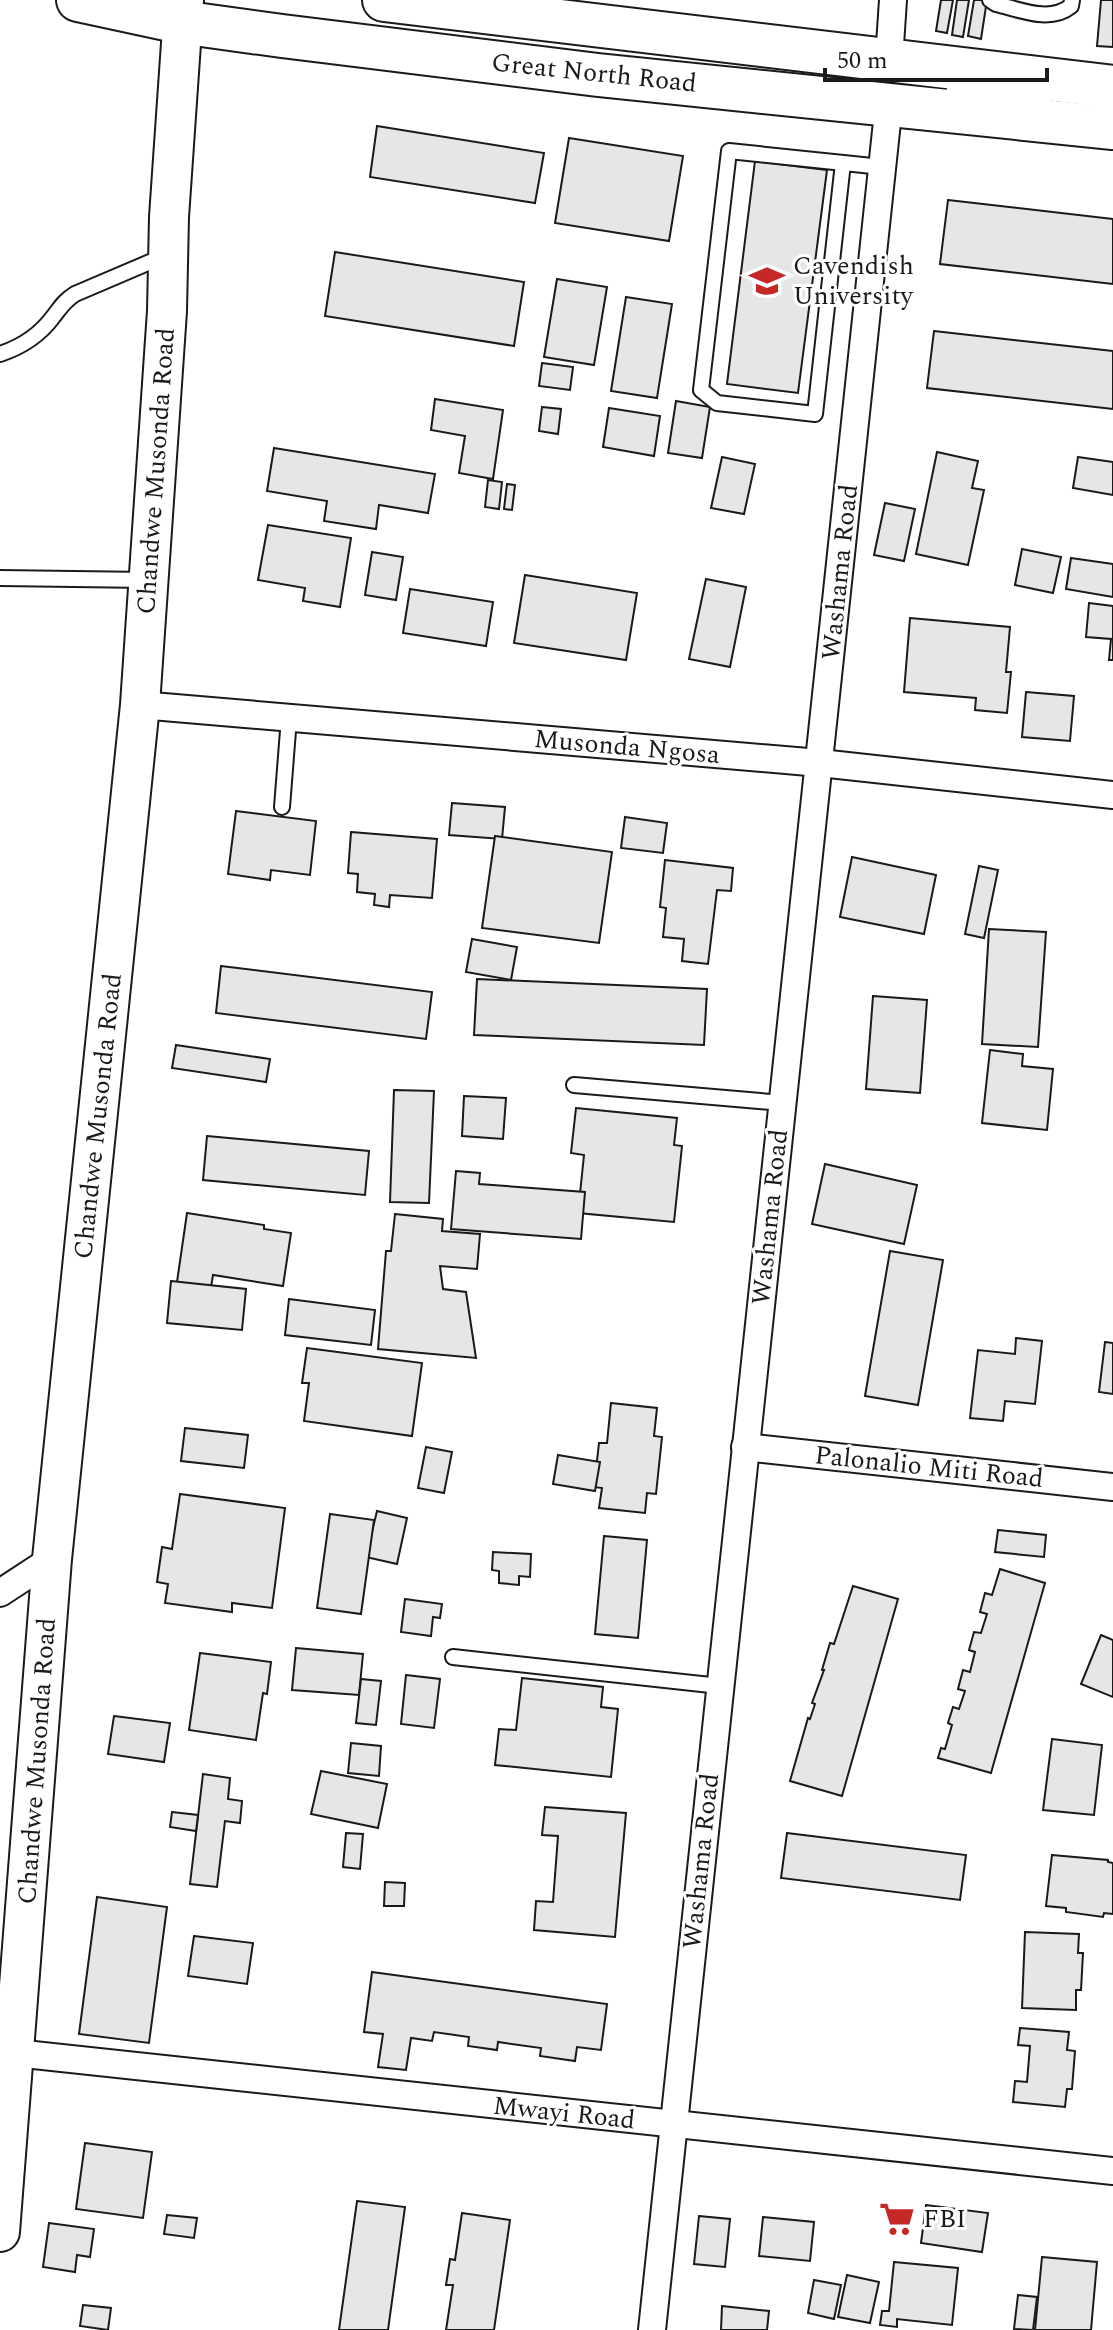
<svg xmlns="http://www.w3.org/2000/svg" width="1113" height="2330" viewBox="0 0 1113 2330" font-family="Spectral,serif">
	<rect width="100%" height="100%" fill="#fff"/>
	<g fill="#e6e6e6" stroke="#1a1a1a" stroke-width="2">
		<polygon points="941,0 953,0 947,33 936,31"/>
		<polygon points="957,0 969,0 963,37 952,35"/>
		<polygon points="974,0 987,0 981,39 968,36"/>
		<polygon points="1101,0 1113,0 1113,47 1097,46"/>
		<polygon points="377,126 544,153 535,203 370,177"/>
		<polygon points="569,138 683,156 669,241 555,223"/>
		<polygon points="755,161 827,170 798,393 727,384"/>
		<polygon points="948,200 1113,219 1113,284 940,264"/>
		<polygon points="335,252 524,282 514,346 325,316"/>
		<polygon points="557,279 607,287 594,365 544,357"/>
		<polygon points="626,297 672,304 657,398 611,391"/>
		<polygon points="934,331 1113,351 1113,409 927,388"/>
		<polygon points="542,363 573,367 570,390 539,386"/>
		<polygon points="435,399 503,410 493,479 459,473 465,436 431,430"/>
		<polygon points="676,401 710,407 702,458 668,453"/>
		<polygon points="542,407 561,409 558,434 539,431"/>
		<polygon points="609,408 660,416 654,456 603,447"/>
		<polygon points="274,448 435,474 428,513 379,505 376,529 324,521 327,501 267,491"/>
		<polygon points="937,452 978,461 972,488 984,490 968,565 916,554"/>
		<polygon points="722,457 755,464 744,514 711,508"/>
		<polygon points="1078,457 1113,462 1113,495 1073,488"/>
		<polygon points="488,480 502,482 499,509 485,507"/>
		<polygon points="507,484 515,485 512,510 504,509"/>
		<polygon points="885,503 915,509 904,561 874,555"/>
		<polygon points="268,525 351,538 340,607 303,601 305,588 258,580"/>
		<polygon points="1022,549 1061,557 1053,593 1015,585"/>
		<polygon points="372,552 403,557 396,600 365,595"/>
		<polygon points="1071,558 1113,564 1113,597 1066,589"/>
		<polygon points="525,575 637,593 626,660 514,643"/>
		<polygon points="706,579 746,587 730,667 689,659"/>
		<polygon points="410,589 493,602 486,646 403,633"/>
		<polygon points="1089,603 1113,606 1113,660 1109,660 1111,639 1086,637"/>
		<polygon points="910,618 1010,627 1006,672 1011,672 1007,713 975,710 976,698 904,692"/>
		<polygon points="1026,692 1074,696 1070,741 1022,737"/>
		<polygon points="452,803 505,807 502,839 449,835"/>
		<polygon points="236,811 316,821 310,875 271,870 270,880 228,874"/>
		<polygon points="625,817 667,823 663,853 621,848"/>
		<polygon points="351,832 437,839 432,898 390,895 389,907 374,905 375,894 357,892 358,874 348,873"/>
		<polygon points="495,836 612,852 599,943 482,928"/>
		<polygon points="852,857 936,875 924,934 840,917"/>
		<polygon points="665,860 733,868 731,891 717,890 708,964 682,961 684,939 663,937 666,908 660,907"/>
		<polygon points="979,866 998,870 984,938 965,934"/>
		<polygon points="989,929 1046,932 1038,1047 982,1044"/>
		<polygon points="472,939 517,947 511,980 466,972"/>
		<polygon points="221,966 432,992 426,1039 216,1013"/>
		<polygon points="477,979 707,989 704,1045 474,1035"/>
		<polygon points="873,996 927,1000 920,1093 866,1089"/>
		<polygon points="176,1045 270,1059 266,1082 172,1068"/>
		<polygon points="990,1050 1023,1054 1022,1066 1053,1069 1047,1130 982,1123"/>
		<polygon points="394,1090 434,1091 429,1203 390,1202"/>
		<polygon points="464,1096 506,1098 503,1139 462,1136"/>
		<polygon points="576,1108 677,1118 674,1145 682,1146 674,1222 578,1213 584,1155 571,1153"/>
		<polygon points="207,1136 369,1151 365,1195 203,1180"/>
		<polygon points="825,1164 917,1185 904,1244 812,1224"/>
		<polygon points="456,1171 480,1173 479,1184 585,1192 581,1239 451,1229"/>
		<polygon points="187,1213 264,1225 264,1229 291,1233 283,1286 213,1275 211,1287 177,1282"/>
		<polygon points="395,1214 443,1219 442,1231 480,1234 477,1269 440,1266 443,1289 466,1292 476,1358 378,1349 386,1251 391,1251"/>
		<polygon points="890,1251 943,1260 918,1405 865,1396"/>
		<polygon points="171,1281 246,1289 242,1330 167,1323"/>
		<polygon points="289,1299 375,1310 371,1345 285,1335"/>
		<polygon points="1016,1338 1042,1341 1035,1404 1005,1401 1003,1421 970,1418 978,1350 1015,1354"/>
		<polygon points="1105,1342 1113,1343 1113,1394 1099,1392"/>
		<polygon points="307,1348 422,1363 412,1436 304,1421 309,1383 302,1383"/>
		<polygon points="611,1403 657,1408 654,1436 662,1437 656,1494 647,1493 645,1513 599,1508 602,1488 594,1487 599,1443 607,1443"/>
		<polygon points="185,1428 248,1435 244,1468 181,1461"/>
		<polygon points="426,1447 452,1452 444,1493 418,1488"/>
		<polygon points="558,1455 600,1462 595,1491 553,1484"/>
		<polygon points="180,1494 285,1508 272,1608 232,1603 232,1612 165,1603 168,1584 157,1582 162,1547 172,1549"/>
		<polygon points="377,1511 407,1518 397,1564 366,1557"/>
		<polygon points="330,1514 374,1520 361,1614 317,1608"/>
		<polygon points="998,1530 1046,1535 1044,1557 995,1552"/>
		<polygon points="604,1536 647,1540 638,1638 595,1634"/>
		<polygon points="493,1552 531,1554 530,1577 519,1576 519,1585 499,1583 499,1571 492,1570"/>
		<polygon points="1000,1569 1045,1583 991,1773 938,1758 941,1748 945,1749 952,1725 948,1723 953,1707 959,1709 965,1691 958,1689 963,1670 970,1672 975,1652 969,1650 974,1632 981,1633 987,1614 980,1612 985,1593 992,1595"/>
		<polygon points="853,1586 898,1599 842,1796 790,1781 808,1718 810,1719 815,1704 812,1703 824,1670 822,1670 830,1643 834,1644"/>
		<polygon points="405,1599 442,1604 440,1618 433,1617 431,1636 401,1632"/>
		<polygon points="1101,1635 1113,1640 1113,1697 1081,1684"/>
		<polygon points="296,1648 363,1654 359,1695 292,1690"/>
		<polygon points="200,1653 271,1662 267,1694 263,1693 256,1740 189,1730"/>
		<polygon points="406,1675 440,1679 434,1728 401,1724"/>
		<polygon points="522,1678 603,1687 601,1707 618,1709 611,1777 495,1765 499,1729 516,1730"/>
		<polygon points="361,1679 381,1681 376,1725 356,1723"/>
		<polygon points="114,1716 170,1723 164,1762 108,1754"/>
		<polygon points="1052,1739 1102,1745 1094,1815 1043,1810"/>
		<polygon points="351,1743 381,1746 379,1776 348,1773"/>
		<polygon points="321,1771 387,1784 378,1828 311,1814"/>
		<polygon points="203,1774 230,1778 228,1799 242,1801 240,1823 225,1821 217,1887 190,1884"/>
		<polygon points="545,1807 626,1813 615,1937 534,1930 536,1901 553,1902 558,1836 542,1835"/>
		<polygon points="172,1812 198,1815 196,1831 170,1827"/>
		<polygon points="346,1833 363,1834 360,1869 343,1867"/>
		<polygon points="787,1833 966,1855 960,1900 781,1878"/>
		<polygon points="1052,1855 1108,1860 1108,1862 1113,1863 1113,1914 1104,1913 1103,1917 1066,1912 1066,1908 1046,1906"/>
		<polygon points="385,1882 405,1883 404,1906 384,1906"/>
		<polygon points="97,1897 167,1907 149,2043 79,2034"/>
		<polygon points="1025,1932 1079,1934 1078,1953 1083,1953 1081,1990 1076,1990 1076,2010 1022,2008"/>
		<polygon points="194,1936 253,1943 247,1984 188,1976"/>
		<polygon points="372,1972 607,2004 601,2050 577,2047 575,2061 540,2056 541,2048 498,2042 497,2050 468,2046 469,2037 434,2032 432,2041 411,2038 406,2070 378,2067 383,2034 364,2032"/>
		<polygon points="1020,2028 1069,2032 1067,2050 1075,2051 1072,2089 1067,2089 1065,2107 1013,2102 1015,2081 1027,2082 1030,2046 1018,2045"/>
		<polygon points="85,2143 152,2152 143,2218 76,2209"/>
		<polygon points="357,2201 405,2207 388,2330 339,2330"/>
		<polygon points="926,2205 988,2213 982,2252 921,2243"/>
		<polygon points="462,2213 510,2220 494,2330 446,2330 453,2285 446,2285 450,2259 455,2260"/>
		<polygon points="167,2215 197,2218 194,2238 164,2234"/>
		<polygon points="699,2216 730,2219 725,2267 694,2264"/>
		<polygon points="763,2217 814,2222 810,2261 759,2256"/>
		<polygon points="49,2223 94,2229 90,2257 77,2255 75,2272 43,2267"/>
		<polygon points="1042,2257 1097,2262 1091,2330 1035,2330"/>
		<polygon points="894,2262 958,2268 952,2325 897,2319 897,2327 880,2325 882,2311 889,2311"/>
		<polygon points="847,2275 879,2282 870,2323 838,2317"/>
		<polygon points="814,2280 841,2285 834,2319 808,2313"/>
		<polygon points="1018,2295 1037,2297 1033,2330 1014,2329"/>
		<polygon points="83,2305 111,2308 108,2330 80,2326"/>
		<polygon points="722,2306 769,2311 767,2330 721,2330"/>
	</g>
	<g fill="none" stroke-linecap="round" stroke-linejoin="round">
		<g stroke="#1a1a1a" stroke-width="18">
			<g id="lane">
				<path d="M990 0 996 4C1021 10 1050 23 1071 6L1072 0"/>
				<polyline points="843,163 815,414 717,403 701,390 729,151 882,167"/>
				<path d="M0 354C21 347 39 336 53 317 61 307 64 301 75 294L164 256"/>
				<polyline points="0,578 148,580"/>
				<polyline points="282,807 289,718"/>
				<polyline points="574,1085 783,1103"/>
				<polyline points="453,1657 720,1686"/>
			</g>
		</g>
		<g stroke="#1a1a1a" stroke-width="30">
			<g id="street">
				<polyline points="893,0 889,60 898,68"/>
				<polyline points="960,89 1017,98 1039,105"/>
				<polyline points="140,705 820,763 1113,795"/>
				<polyline points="745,1447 1113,1487"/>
				<polyline points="0,1593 52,1559"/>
				<polyline points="15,2053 1113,2171"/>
				<polyline points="652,2330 889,103"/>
			</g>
		</g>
		<g stroke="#1a1a1a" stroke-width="42">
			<polyline id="secondary" points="0,2232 52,1559 140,705 167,311 169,217 184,0"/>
		</g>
		<g stroke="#1a1a1a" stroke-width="46">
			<g id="primary">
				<polyline points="78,0 180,22 282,36 598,75 1113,128"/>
				<polyline points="384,0 1113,87"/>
			</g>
		</g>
		<use href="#lane" stroke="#fff" stroke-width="14"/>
		<use href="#street" stroke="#fff" stroke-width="26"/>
		<use href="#secondary" stroke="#fff" stroke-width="38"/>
		<use href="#primary" stroke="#fff" stroke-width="42"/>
	</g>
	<defs>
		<g id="university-bare" transform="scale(2.76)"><path d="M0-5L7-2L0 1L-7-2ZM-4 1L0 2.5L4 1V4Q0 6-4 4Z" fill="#c62828" stroke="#fff" stroke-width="2.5" paint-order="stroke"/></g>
		<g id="supermarket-bare" transform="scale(2.76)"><path d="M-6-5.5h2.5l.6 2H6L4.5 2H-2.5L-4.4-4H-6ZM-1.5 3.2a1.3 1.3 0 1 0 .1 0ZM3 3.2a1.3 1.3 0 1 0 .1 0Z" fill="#c62828" stroke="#fff" stroke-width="2.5" paint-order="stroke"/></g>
	</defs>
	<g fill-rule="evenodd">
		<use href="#university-bare" x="767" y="281"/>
		<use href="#supermarket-bare" x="897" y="2219"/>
	</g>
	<g text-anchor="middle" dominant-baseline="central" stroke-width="6" stroke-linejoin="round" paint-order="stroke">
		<g font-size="26" fill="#1a1a1a" stroke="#fff">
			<text transform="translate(594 73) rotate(6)">Great North Road</text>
			<text transform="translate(156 471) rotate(-86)">Chandwe Musonda Road</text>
			<text transform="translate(840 572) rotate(-84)">Washama Road</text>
			<text transform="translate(627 747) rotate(5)">Musonda Ngosa</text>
			<text transform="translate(98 1116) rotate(-84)">Chandwe Musonda Road</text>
			<text transform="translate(770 1217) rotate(-84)">Washama Road</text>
			<text transform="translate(929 1467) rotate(6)">Palonalio Miti Road</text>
			<text transform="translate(37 1761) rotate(-86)">Chandwe Musonda Road</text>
			<text transform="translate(701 1861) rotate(-84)">Washama Road</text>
			<text transform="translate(564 2113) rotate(6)">Mwayi Road</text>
		</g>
		<g font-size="26" fill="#1a1a1a" stroke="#fff" text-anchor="start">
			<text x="793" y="266">Cavendish<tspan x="793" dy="30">University</tspan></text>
			<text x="923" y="2219">FBI</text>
		</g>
	</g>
	<path d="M825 68v12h222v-12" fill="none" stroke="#1a1a1a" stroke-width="4"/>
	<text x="837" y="68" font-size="24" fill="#1a1a1a" stroke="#ffffff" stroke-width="6" paint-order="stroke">50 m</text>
</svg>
